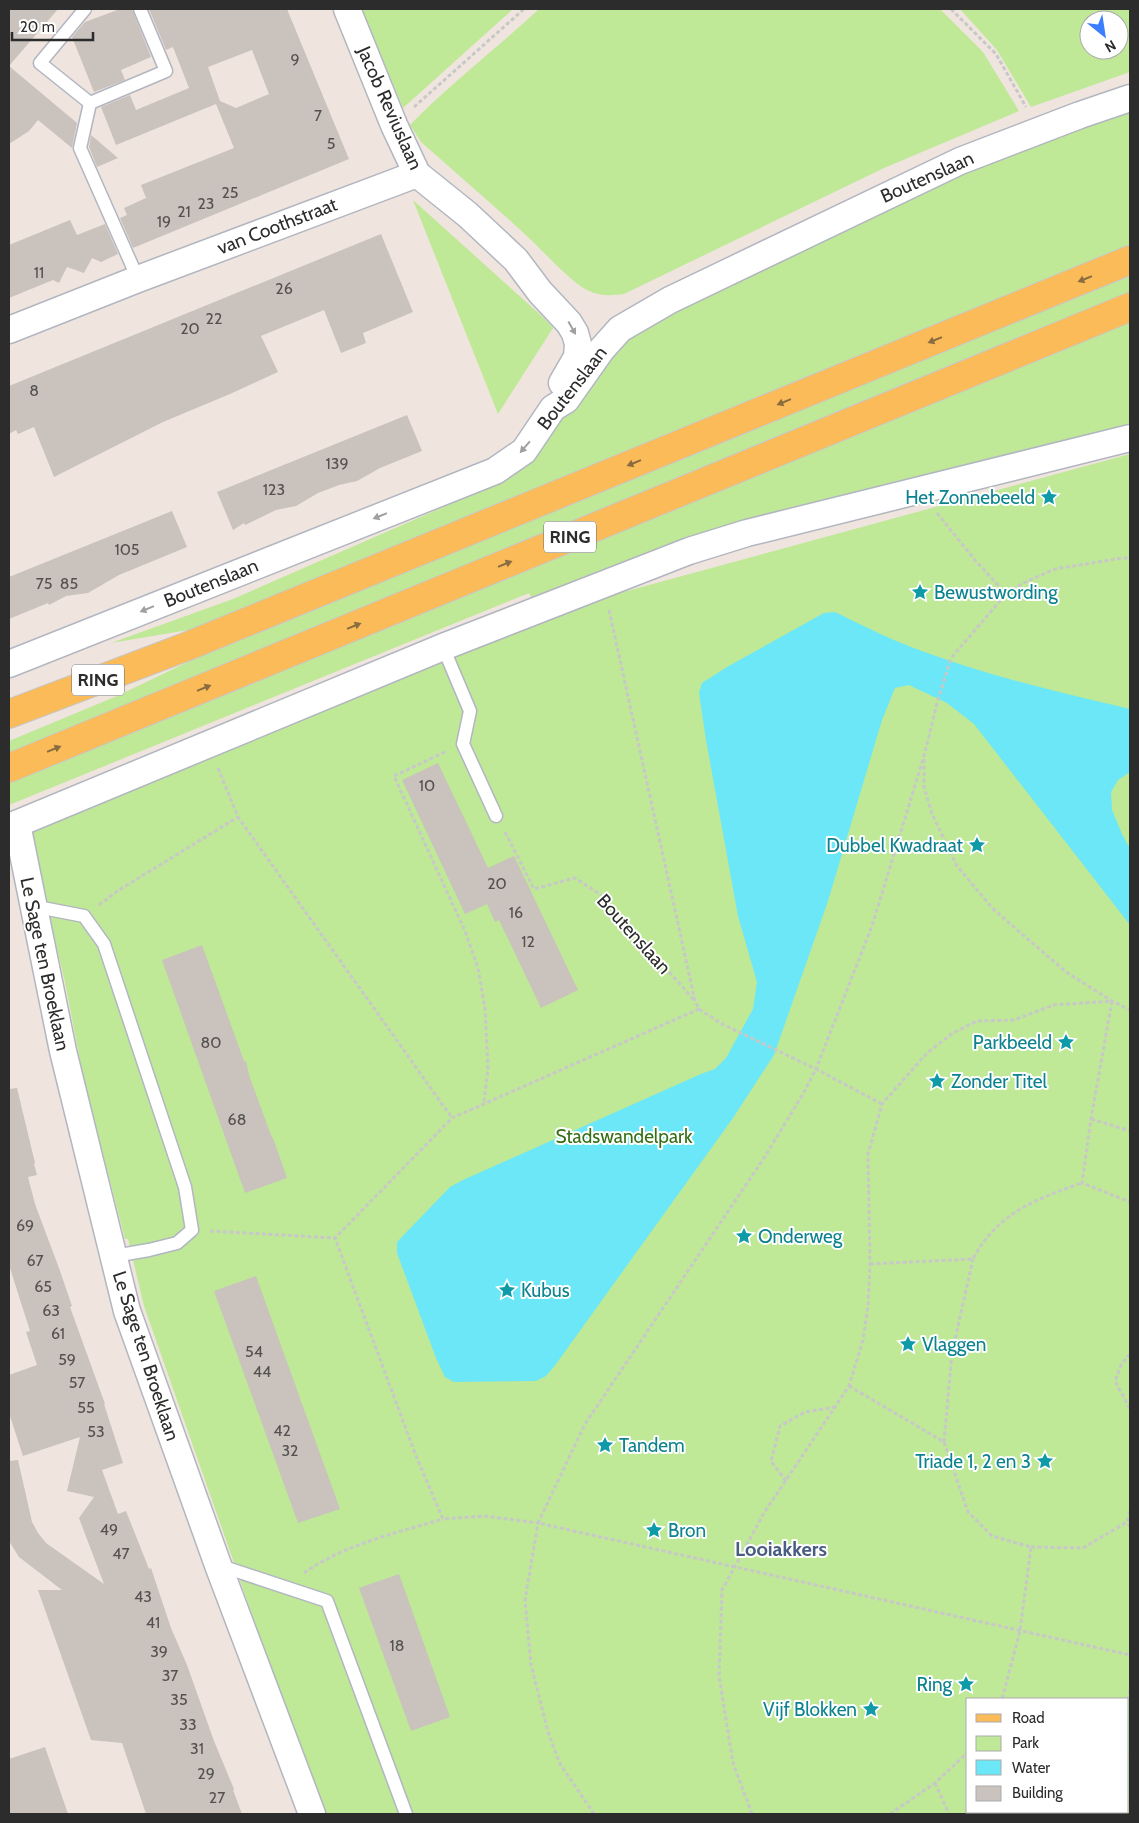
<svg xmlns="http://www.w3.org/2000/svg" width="1139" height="1823" viewBox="0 0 1139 1823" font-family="Cabin,sans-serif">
	<rect width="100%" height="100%" fill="#efe5de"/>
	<g fill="#bfe897" fill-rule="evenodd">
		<polygon points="362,9 513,9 403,108"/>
		<path d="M539 9H940L983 52 1019 111 884 168 624 294C610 296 599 296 587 290 571 282 544 252 530 239 495 206 458 175 421 142L410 125C451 83 497 48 539 9Z"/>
		<path d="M960 9H1130V72L1031 107 997 50ZM1089 20H1119V50H1089Z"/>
		<polygon points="1130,109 1130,247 200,628 111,643 233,599 512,477 530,464 606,354 630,332 902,197"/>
		<polygon points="413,200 545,319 553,328 498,414"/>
		<polygon points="1130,274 1130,295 9,754 9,741 117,696 215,649"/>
		<polygon points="1130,321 1130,427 534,603 529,593 9,805 9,781"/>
		<path d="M1130 454V1814H322L144 1306 128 1239H125L83 1076 65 982 26 820 616 594ZM968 1699H1128V1812H968Z"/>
	</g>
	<path fill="#6be7f7" d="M835 612C860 624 885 637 911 647 981 674 1057 692 1130 709V772L1118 780 1111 792 1112 810 1122 834 1130 849V925L974 724 947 703 909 685 895 688 882 720 828 901 774 1055 733 1118 556 1364 546 1376 536 1381 454 1382 445 1377 436 1358 397 1253V1242L450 1187 463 1180 701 1074 715 1069 726 1058 753 1009 757 982 738 916 706 740 699 693 702 683 727 667 824 613Z"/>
	<g fill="#cac2bd" fill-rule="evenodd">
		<polygon points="9,9 58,9 9,66 77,123 72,148 38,120 29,131 9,144"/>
		<polygon points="120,9 132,9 151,57 121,70 125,80 94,92 72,37 85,22"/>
		<path d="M149 9H287L349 159 133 248 120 218 127 215 124 208 146 198 141 185 234 148 216 104 116 145 101 107 130 95 136 110 189 88 173 47 166 50ZM252 50 269 94 236 108 220 101 208 67Z"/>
		<polygon points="91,135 118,158 97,167 89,147"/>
		<polygon points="70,220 77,235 105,224 118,254 101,262 92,258 84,273 67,267 59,283 53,280 9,298 9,245"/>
		<polygon points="381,234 413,312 363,333 366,343 341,353 324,310 261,336 278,372 230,394 163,422 54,477 34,427 18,434 16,430 9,434 9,386"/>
		<polygon points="407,415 422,451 380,468 357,481 339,485 318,493 296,506 276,510 245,525 244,523 233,530 217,492"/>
		<polygon points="172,511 187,547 119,575 88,593 66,596 49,605 48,603 9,619 9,577"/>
		<polygon points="438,763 488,868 514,856 578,990 541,1008 499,920 495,922 487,904 465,914 402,780"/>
		<polygon points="202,945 244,1061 246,1061 249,1075 272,1138 273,1138 287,1178 245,1193 162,960"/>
		<polygon points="17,1088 35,1163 34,1164 37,1175 28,1177 35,1204 60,1271 72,1306 70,1307 105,1404 104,1404 123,1463 102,1470 118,1514 126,1511 149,1569 151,1568 171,1628 187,1665 214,1741 234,1789 233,1790 242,1814 146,1814 122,1743 91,1740 38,1590 62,1590 19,1557 9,1541 9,1461 18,1460 32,1522 38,1533 46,1543 104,1584 79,1518 94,1497 67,1491 80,1437 23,1456 9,1413 9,1375 37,1365 26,1332 30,1331 9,1265 9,1089"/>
		<polygon points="256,1276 340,1509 298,1523 214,1291"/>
		<polygon points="399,1574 450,1717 411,1731 359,1588"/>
		<polygon points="45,1747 68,1814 9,1814 9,1759"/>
	</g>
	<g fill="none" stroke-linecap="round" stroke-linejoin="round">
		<g stroke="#b2b6c1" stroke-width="15">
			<g id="lane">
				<polyline points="85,9 40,63 90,103"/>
				<polyline points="90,103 80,148 138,279"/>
				<polyline points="90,103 166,71 140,9"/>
				<polyline points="443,647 470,711 463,744 496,816"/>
				<polyline points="32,906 84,916 104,944 185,1187 192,1230 177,1243 149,1250 114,1256"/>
				<polyline points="218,1565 327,1601 406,1814"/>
			</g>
		</g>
		<g stroke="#b2b6c1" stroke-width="29">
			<g id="street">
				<polyline points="347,9 394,125 417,174 468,215 516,260 540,292 569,323 575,333 578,344 577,357 562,383"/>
				<polyline points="9,330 138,279 417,174"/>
				<polyline points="9,664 495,471 524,451 553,408 566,400 602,349 620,329 670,300 960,161 1080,115 1130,98"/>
				<polyline points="17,824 63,1051 127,1311 218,1565 312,1814"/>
				<polyline points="9,827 443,647 689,551 747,533 1130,438"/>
			</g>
		</g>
		<g stroke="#c8c8c8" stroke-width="30">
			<g id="primary">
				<polyline points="9,714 188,646 1130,260"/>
				<polyline points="9,768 1130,307"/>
			</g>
		</g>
		<g stroke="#c8c8c8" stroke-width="3" stroke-dasharray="4 2.5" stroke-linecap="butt">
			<polyline points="951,9 996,54 1026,107"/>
			<polyline points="414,107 524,9"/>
			<polyline points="937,513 975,560 1006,594"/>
			<polyline points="609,610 695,1001 699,1009 722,1024 816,1069 872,926 924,756 937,703 951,658 1006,594 1023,583 1055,569 1122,558 1130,558"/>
			<polyline points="445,752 394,776 465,931 478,968 485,1008 488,1068 484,1102"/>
			<polyline points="924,759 924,787 932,814 957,866 993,909 1066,972 1112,1001 1130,1010"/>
			<polyline points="218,768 238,817 452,1118"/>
			<polyline points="505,832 534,889 575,878 600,894 694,1000"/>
			<polyline points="99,905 119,890 238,817"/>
			<polyline points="1112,1001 1091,1119 1082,1183 1130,1202"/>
			<polyline points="882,1104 816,1069 803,1094 764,1158 585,1424 538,1523 1130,1655"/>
			<polyline points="1091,1119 1130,1131"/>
			<polyline points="210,1231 335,1238"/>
			<path d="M870 1264 973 1259C997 1213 1036 1199 1082 1183"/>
			<polyline points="1130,1354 1121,1365 1115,1381 1130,1409"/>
			<polyline points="849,1386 944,1442 952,1353 973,1259"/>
			<polyline points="944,1442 968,1512 992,1536 1031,1547 1020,1631 1002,1699"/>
			<polyline points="786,1481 771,1461 780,1426 805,1412 835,1407"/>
			<polyline points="1130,1511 1127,1522 1130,1526"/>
			<polyline points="1031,1547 1083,1548 1127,1522"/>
			<path d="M304 1573C345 1544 396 1533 443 1519"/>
			<polyline points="1128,1700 1130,1689"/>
			<polyline points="1128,1757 1130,1758"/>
			<polyline points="935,1783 949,1814"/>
			<polyline points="1128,1802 1130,1800"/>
			<polyline points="594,1814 560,1764 548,1732 531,1665 525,1600 538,1523 484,1516 443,1519 416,1456 335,1238 452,1118 699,1009"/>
			<polyline points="752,1814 733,1763 719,1676 722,1590 764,1513 849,1386 863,1340 868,1305 870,1264 868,1154 882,1104 927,1053 953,1033 977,1021 1014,1020 1054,1005 1112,1001"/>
			<polyline points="890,1814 935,1783 968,1752"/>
			<polyline points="1111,1814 1115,1812"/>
		</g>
		<use href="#lane" stroke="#fff" stroke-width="12"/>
		<use href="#street" stroke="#fff" stroke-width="26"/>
		<use href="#primary" stroke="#fabb58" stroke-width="28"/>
	</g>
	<defs><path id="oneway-solid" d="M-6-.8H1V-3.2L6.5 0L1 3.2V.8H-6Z" transform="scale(1.25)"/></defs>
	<g fill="#896c40">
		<use href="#oneway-solid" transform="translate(1085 279) rotate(158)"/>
		<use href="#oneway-solid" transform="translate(935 340) rotate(158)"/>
		<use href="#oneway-solid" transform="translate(784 402) rotate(158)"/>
		<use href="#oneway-solid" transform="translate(634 463) rotate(158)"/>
		<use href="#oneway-solid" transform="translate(505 564) rotate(-22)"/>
		<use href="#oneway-solid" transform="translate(354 626) rotate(-22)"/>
		<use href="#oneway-solid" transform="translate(204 688) rotate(-22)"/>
		<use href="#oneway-solid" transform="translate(54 749) rotate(-22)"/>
	</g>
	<g fill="#a0a0a0">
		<use href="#oneway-solid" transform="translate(572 328) rotate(61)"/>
		<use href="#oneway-solid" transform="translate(525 447) rotate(131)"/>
		<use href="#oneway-solid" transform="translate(380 516) rotate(158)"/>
		<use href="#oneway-solid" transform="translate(147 609) rotate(158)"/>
	</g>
	<defs>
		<g id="sight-bare" transform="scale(1.35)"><path d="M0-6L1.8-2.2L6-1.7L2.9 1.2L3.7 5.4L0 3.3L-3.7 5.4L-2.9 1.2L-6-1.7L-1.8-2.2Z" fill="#0f9aa8" stroke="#fff" stroke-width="2.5" paint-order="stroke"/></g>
	</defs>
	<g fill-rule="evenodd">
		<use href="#sight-bare" x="1049" y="497"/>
		<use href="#sight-bare" x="920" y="592"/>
		<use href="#sight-bare" x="977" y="845"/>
		<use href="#sight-bare" x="1066" y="1042"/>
		<use href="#sight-bare" x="937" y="1081"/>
		<use href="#sight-bare" x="744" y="1236"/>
		<use href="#sight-bare" x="507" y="1290"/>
		<use href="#sight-bare" x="908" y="1344"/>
		<use href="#sight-bare" x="605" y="1445"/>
		<use href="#sight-bare" x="1045" y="1461"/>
		<use href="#sight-bare" x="654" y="1530"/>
		<use href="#sight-bare" x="966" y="1684"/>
		<use href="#sight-bare" x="871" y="1709"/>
	</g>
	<g text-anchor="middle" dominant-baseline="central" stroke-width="4" stroke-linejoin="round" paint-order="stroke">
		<g font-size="16" fill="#545250">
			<text x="295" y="59">9</text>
			<text x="318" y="115">7</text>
			<text x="331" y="143">5</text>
			<text x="230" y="192">25</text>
			<text x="206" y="203">23</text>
			<text x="184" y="211">21</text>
			<text x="164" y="221">19</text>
			<text x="39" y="272">11</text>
			<text x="284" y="288">26</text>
			<text x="214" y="318">22</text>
			<text x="190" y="328">20</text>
			<text x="34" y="390">8</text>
			<text x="337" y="463">139</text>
			<text x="274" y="489">123</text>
			<text x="127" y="549">105</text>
			<text x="44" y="583">75</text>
			<text x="69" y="583">85</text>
			<text x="427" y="785">10</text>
			<text x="497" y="883">20</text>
			<text x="516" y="912">16</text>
			<text x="528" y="941">12</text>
			<text x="211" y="1042">80</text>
			<text x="237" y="1119">68</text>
			<text x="25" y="1225">69</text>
			<text x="35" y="1260">67</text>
			<text x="43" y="1286">65</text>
			<text x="51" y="1310">63</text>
			<text x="58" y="1333">61</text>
			<text x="254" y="1351">54</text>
			<text x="67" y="1359">59</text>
			<text x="262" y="1371">44</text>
			<text x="77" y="1382">57</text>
			<text x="86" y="1407">55</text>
			<text x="282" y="1430">42</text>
			<text x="96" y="1431">53</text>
			<text x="290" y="1450">32</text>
			<text x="109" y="1529">49</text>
			<text x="121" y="1553">47</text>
			<text x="143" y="1596">43</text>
			<text x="153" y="1622">41</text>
			<text x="397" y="1645">18</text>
			<text x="159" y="1651">39</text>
			<text x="170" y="1675">37</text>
			<text x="179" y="1699">35</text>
			<text x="188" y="1724">33</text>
			<text x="197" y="1748">31</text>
			<text x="206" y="1773">29</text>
			<text x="217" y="1797">27</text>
		</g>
		<g fill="#fff" stroke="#6b6b6b" stroke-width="1">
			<rect x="544" y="521.5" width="52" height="31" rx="4"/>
			<rect x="72" y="664.5" width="52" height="31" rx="4"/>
		</g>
		<g font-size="18" font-weight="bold" fill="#2c2c2c">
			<text x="570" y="537">RING</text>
			<text x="98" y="680">RING</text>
		</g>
		<g font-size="19" fill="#2c2c2c" stroke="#fff">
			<text transform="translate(390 108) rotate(66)">Jacob Reviuslaan</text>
			<text transform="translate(927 177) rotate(-24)">Boutenslaan</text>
			<text transform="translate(277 226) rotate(-21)">van Coothstraat</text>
			<text transform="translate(572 388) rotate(-52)">Boutenslaan</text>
			<text transform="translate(211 583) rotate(-22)">Boutenslaan</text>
			<text transform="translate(634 934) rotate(48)">Boutenslaan</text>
			<text transform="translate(45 964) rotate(78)">Le Sage ten Broeklaan</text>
			<text transform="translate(146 1356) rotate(72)">Le Sage ten Broeklaan</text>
		</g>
		<g font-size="19" fill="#0d838f" stroke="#fff" text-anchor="start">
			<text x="1035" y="497" text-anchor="end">Het Zonnebeeld</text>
			<text x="934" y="592">Bewustwording</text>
			<text x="963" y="845" text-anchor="end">Dubbel Kwadraat</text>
			<text x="1052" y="1042" text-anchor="end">Parkbeeld</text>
			<text x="951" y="1081">Zonder Titel</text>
			<text x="758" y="1236">Onderweg</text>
			<text x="521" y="1290">Kubus</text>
			<text x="922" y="1344">Vlaggen</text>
			<text x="619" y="1445">Tandem</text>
			<text x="1031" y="1461" text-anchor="end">Triade 1, 2 en 3</text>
			<text x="668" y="1530">Bron</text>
			<text x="952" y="1684" text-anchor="end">Ring</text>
			<text x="857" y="1709" text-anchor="end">Vijf Blokken</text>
		</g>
		<g font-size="19" fill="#367016" stroke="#fff">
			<text x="624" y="1136">Stadswandelpark</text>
		</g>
		<g font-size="20" font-weight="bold" fill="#495c81" stroke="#fff">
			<text x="781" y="1549">Looiakkers</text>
		</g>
	</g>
	<rect width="1139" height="1823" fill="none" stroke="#2c2c2c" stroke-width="20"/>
	<rect x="966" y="1698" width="162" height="115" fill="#ffffff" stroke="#ababab"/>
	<rect x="976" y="1714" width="25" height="8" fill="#fabb58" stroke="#ababab"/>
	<text x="1012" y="1723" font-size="15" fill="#2c2c2c">Road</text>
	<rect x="976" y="1736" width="25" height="15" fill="#bfe897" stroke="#ababab"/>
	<text x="1012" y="1748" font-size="15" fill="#2c2c2c">Park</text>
	<rect x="976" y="1760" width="25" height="15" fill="#6be7f7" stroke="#ababab"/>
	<text x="1012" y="1773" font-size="15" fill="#2c2c2c">Water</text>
	<rect x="976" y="1786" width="25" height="15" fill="#cac2bd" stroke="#ababab"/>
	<text x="1012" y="1798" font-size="15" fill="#2c2c2c">Building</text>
	<g transform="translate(1104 35) rotate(150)"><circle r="24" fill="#ffffff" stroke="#ababab"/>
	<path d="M0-4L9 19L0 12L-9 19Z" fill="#3b7eff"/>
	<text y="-8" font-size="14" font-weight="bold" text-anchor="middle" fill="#2c2c2c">N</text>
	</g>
	<path d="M12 32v8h81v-8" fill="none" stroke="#2c2c2c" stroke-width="2.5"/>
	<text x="20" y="32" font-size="15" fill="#2c2c2c" stroke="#ffffff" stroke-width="4" paint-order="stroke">20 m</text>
</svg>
